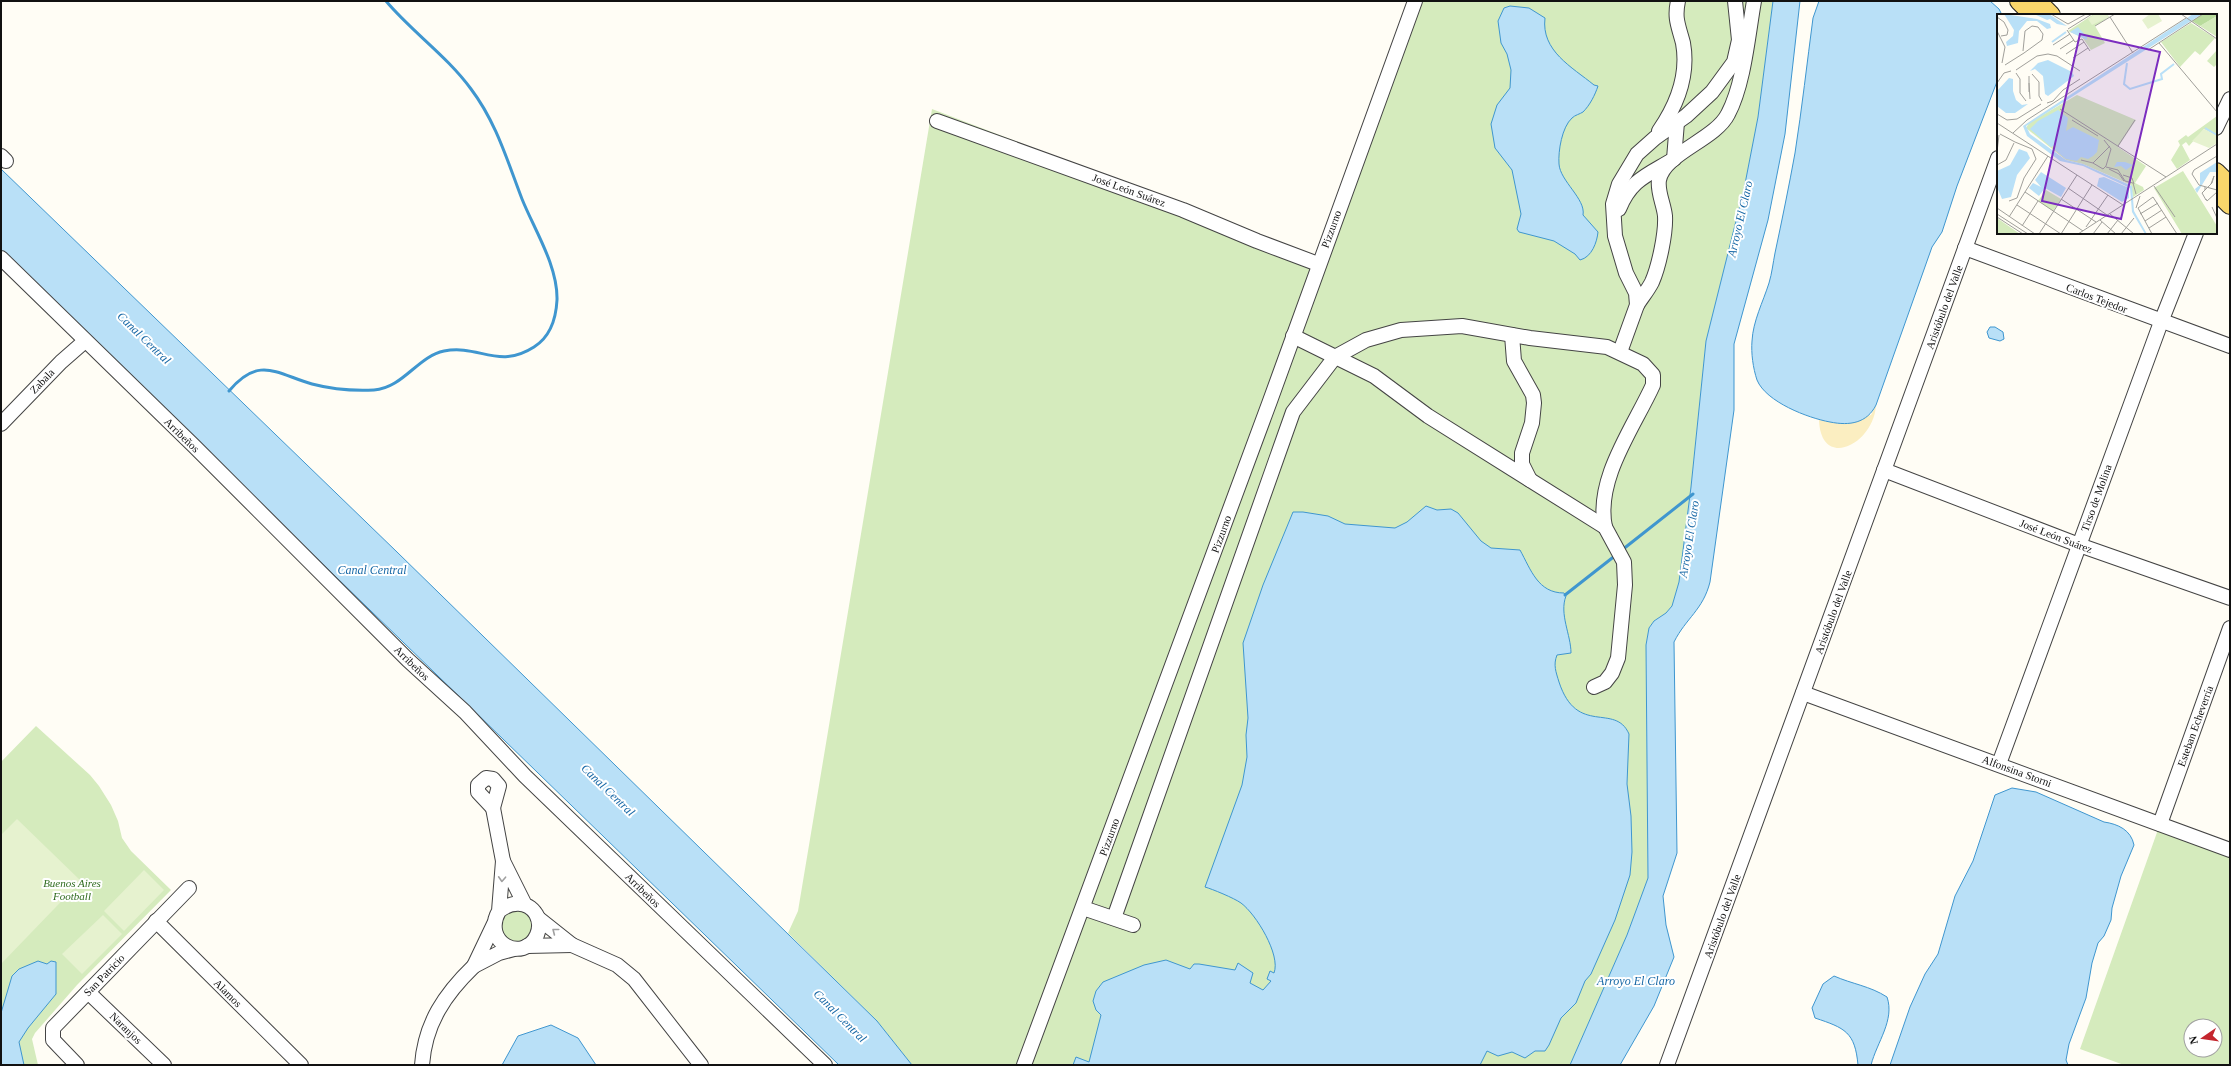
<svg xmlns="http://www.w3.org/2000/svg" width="2231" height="1066" viewBox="0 0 2231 1066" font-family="'Times New Roman',serif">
	<rect width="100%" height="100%" fill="#fffdf5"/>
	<g fill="#d5ebbd" fill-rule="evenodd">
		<polygon points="1423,1 1773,1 1758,117 1744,189 1706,341 1691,487 1679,582 1672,606 1666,613 1654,621 1649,628 1646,645 1648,878 1627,935 1570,1065 912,1065 877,1021 788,933 798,911 932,109 1327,261"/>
		<polygon points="36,726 90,775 99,786 111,805 118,821 122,838 131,851 171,890 77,985 35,1033 32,1039 38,1065 1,1065 1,762"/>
		<path d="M2160 824 2230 850V1065H2124L2080 1049ZM2191 1026H2215V1050H2191Z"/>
		<polygon points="526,907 537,927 521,944 505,939 499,920 502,914"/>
	</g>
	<path fill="#fbeec1" d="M1876 405C1874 444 1821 471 1819 420L1836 423 1871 415Z"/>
	<g fill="#e6f2cf">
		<polygon points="17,819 81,881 1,964 1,835"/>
		<polygon points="144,870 164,890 124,931 104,911"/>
		<polygon points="103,915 122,934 82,974 62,954"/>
	</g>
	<g fill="#b9e0f7" stroke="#3f96cf">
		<path d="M1773 1H1800L1785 134 1768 220 1734 344V410L1710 582C1703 610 1686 618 1674 642L1677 853 1663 896 1666 925 1674 957 1654 1006 1620 1065H1570L1627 935 1648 878 1646 645 1649 628 1654 621 1666 613 1672 606 1679 582 1691 487 1706 341 1744 189 1758 117Z"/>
		<path d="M1819 1H1990L1999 9 2002 15H1998V79L1957 186 1942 232 1932 247 1876 405C1867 423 1850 426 1830 422 1808 418 1766 402 1757 380 1753 368 1751 353 1752 341 1753 321 1763 302 1769 283 1772 273 1773 263 1775 253 1782 220 1789 186 1795 153 1802 108 1807 63 1813 18Z"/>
		<path d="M1510 6 1529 8 1545 18C1541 51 1572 67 1594 85L1598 86C1595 95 1590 105 1583 112 1580 114 1575 115 1572 118 1562 127 1558 151 1559 164 1560 181 1586 199 1583 215L1598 232C1597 242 1592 257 1580 260L1575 254 1554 241 1519 232 1517 229 1521 214 1512 170 1495 148 1491 124 1497 105 1510 88 1511 70 1507 54 1501 43 1498 21 1504 8Z"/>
		<polygon points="1,169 397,552 877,1021 912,1065 839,1065 1,252"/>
		<polygon points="1990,327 1995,327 2003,332 2004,339 2000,341 1989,338 1987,332"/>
		<path d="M1426 506 1437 510 1451 509 1458 513 1481 541 1491 548 1520 550C1531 570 1538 593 1564 593L1566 596C1559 614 1571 635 1571 653L1557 655C1553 665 1556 672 1559 682 1577 737 1615 702 1629 734L1627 784 1631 816 1632 852 1630 875 1615 920 1591 974 1585 981 1576 1003 1561 1018 1549 1045 1545 1051H1535L1525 1058 1512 1052 1498 1056 1487 1051 1480 1065H1073L1076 1057 1089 1062 1101 1015 1096 1010 1093 1001 1096 991 1103 982 1144 965 1166 960 1190 969 1194 964H1199L1235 970 1238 963 1253 973 1250 983 1263 990 1271 981 1267 979 1270 971 1274 973C1281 955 1256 914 1241 903 1234 898 1212 889 1205 887L1242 785 1247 757 1246 735 1248 718 1243 643 1263 585 1293 512H1303L1328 516 1345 524 1395 528 1407 522Z"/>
		<path d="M2012 788 2036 792 2104 822C2118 824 2131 830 2134 845L2121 876 2112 908 2111 920 2104 936 2098 943 2092 963 2086 998 2069 1044 2066 1060 2068 1065H1890L1910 1007 1925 974 1938 954 1955 896 1973 861 1995 795Z"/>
		<polygon points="38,961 47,964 51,961 56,962 56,994 28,1028 19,1042 24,1065 1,1065 1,1013 12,976 19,969"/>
		<path d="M1834 976C1852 984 1870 986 1887 997 1895 1020 1877 1042 1871 1065H1858C1855 1032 1845 1028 1815 1018L1812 1008 1823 984Z"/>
		<polygon points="551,1025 578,1038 596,1065 502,1065 518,1036"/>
	</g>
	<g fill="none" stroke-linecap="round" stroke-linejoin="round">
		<g stroke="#3f96cf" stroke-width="3">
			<path d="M229 391C259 355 277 374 312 384 331 389 354 391 374 390 403 388 418 356 444 351 479 344 498 370 534 347 550 337 556 319 557 300 558 266 534 229 522 199 507 160 496 122 471 89 447 56 412 32 386 1"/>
			<polyline points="1622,550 1693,494"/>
			<polyline points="1565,595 1616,555"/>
		</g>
		<g stroke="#444" stroke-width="16">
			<g id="minor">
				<polyline points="937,121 1183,210 1257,241 1318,264"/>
				<polyline points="2216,128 2230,99"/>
				<path d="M1659 131C1677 105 1689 76 1683 43 1679 27 1674 19 1678 1"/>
				<polyline points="1,156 6,161"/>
				<path d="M1619 209C1631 179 1648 175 1674 159L1677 122"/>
				<polyline points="1965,248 2230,346"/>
				<polyline points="1,258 194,446 408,660 465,712 525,776 825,1065"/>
				<path d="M1637 305C1642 297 1648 290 1652 282 1659 266 1666 233 1665 216 1664 205 1657 191 1659 180 1664 153 1715 140 1728 114 1744 84 1748 35 1754 1"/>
				<polyline points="1512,335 1514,361 1533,395 1534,403 1532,423 1522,453 1522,464 1530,480"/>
				<polyline points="1293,336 1374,376 1428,416 1605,527 1624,562 1625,585 1618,658 1612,673 1605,682 1594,687"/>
				<polyline points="1620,352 1637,305 1636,293 1626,273 1615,236 1613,204 1619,184 1637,154 1655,138 1686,116 1712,92 1734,62 1739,40 1735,1"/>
				<polyline points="1,424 61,362 85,341"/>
				<polyline points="1884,470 2079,545 2230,598"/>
				<polyline points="1803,693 2230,850"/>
				<polyline points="1999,764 2161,322 2196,233"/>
				<polygon points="486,778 493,779 499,786 493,808 478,792 478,785"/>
				<polyline points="493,808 503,861"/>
				<polyline points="2160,824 2230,628"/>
				<polyline points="1083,908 1133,925"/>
				<path d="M499 911C510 902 527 900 536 914 540 921 540 928 537 935 524 964 481 943 499 911L503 861 525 905"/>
				<path d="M1114 918 1293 412 1335 357 1366 340 1401 330 1462 326 1530 338 1607 347 1643 364 1653 375V385C1634 427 1595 479 1605 527"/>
				<polyline points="156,921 301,1065"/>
				<polyline points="494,924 474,966 499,953 514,949"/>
				<polyline points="572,945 617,965 634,979 701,1065"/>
				<polyline points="527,946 572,945 538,918"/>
				<polyline points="88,992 164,1065"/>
				<polyline points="77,1065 53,1040 53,1028 189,888"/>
				<path d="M422 1065C425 1023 445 994 474 966"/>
				<polyline points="1024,1065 1270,401 1415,1"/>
				<polyline points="1667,1065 1998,158"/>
			</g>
		</g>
		<g stroke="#222" stroke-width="20">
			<g id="major">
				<polyline points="2019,1 2033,15"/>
				<polyline points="2037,1 2051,15"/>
				<polyline points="2216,172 2230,186"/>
				<polyline points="2216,191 2230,205"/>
			</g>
		</g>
		<use href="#minor" stroke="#fff" stroke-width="14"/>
		<use href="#major" stroke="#f9d66b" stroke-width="18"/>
	</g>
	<defs><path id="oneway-chevron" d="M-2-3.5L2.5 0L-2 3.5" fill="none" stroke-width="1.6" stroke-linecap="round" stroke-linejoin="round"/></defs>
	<g stroke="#a0a0a0">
		<use href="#oneway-chevron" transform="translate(502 879) rotate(93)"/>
		<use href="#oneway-chevron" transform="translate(555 931) rotate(-142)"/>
	</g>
	<g text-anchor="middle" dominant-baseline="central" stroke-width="4" stroke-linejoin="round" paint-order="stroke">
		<g font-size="11" fill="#111" stroke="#fff">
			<text transform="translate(1129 190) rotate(20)">José León Suárez</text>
			<text transform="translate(1331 229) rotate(-70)">Pizzurno</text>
			<text transform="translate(2097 298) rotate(21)">Carlos Tejedor</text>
			<text transform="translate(1944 307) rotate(-70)">Aristóbulo del Valle</text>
			<text transform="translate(42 381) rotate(-46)">Zabala</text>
			<text transform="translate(182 435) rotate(44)">Arribeños</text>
			<text transform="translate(2096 498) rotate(-70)">Tirso de Molina</text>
			<text transform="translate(1221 534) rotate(-70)">Pizzurno</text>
			<text transform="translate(2056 536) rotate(21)">José León Suárez</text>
			<text transform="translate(1833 612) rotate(-70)">Aristóbulo del Valle</text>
			<text transform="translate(412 663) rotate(44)">Arribeños</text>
			<text transform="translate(2195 726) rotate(-70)">Esteban Echeverría</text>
			<text transform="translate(2017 771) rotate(20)">Alfonsina Storni</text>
			<text transform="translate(1109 837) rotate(-70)">Pizzurno</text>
			<text transform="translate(643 890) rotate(44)">Arribeños</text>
			<text transform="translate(1722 916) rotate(-70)">Aristóbulo del Valle</text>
			<text transform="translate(104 975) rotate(-46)">San Patricio</text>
			<text transform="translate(228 993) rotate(45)">Alamos</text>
			<text transform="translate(126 1028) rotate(44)">Naranjos</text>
		</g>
		<g font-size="11" font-style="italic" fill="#2f6b1f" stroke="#fff">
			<text x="72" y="883">Buenos Aires<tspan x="72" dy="13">Football</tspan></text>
		</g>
		<g font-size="12" font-style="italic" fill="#1768a6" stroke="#fff">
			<text transform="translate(1740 219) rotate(-77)">Arroyo El Claro</text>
			<text transform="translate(144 338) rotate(44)">Canal Central</text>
			<text transform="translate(1689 539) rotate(-81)">Arroyo El Claro</text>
			<text x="372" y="570">Canal Central</text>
			<text transform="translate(608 790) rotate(44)">Canal Central</text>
			<text x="1636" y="981">Arroyo El Claro</text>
			<text transform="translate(840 1016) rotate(45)">Canal Central</text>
		</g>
	</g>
	<g transform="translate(1997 14)">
		<rect width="220" height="220" fill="#fffdf5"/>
		<path d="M97 0H110L112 3 98 12 108 29 94 36 85 23 71 17ZM220 2V23L203 12ZM194 9 218 24 203 41 198 37 183 53 164 28ZM220 36V50L217 53 210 47ZM80 81 139 106 121 133 149 152 138 169 146 173 147 176 136 183 134 171 86 150 69 146 29 114 32 109ZM220 102V122L207 115 192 132 189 128 185 131 193 146 180 155 174 146 183 131 181 127 189 121 191 123ZM186 157 220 212V220H185L157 174ZM49 176 64 185 56 197 41 187ZM0 204 23 220H0Z" fill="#d5ebbd"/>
		<path d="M205 0H220V2L203 12 195 7Z" fill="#b9dc9c"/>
		<path d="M98 0H110L112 3 95 11 91 5ZM153 0H161L165 7 151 15 145 6ZM207 115 220 122V129L212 134 195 127Z" fill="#e6f2cf"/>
		<path d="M7 0 40 5 53 10 54 14 50 15 40 7H30L22 17 21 29 10 32 9 28 16 22 17 16ZM37 0H52L70 12 60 10 53 5 50 6ZM196 0H205L29 112 33 120 69 146 86 150 135 172 137 197 150 220H148L135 198 133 174 86 152 63 147 30 122 26 112ZM81 13 90 23V26L73 18ZM51 46 75 58 77 62 51 82 48 80 46 62 38 55 33 57 41 49ZM12 64 16 65V77L19 86 25 91 31 90 18 99H9L0 92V77ZM61 96 71 104 69 117 76 113 102 126 100 138 96 142 91 145 84 143 80 147 69 145 58 136 59 131 54 133 33 115 41 107ZM22 135 30 138 33 144 20 161 14 183 5 185 0 173V157L13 151ZM120 148H128L136 151 129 156 124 152 117 153ZM220 148V158H213L200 179 198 175 203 171V159ZM44 158 69 174 64 183 48 174 42 182 32 174 36 169 44 173 38 166ZM107 163 132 174V184L125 188 100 172 102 164Z" fill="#b9e0f7"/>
		<path fill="none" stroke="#b9e0f7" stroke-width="2" d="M55 28 69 18M130 49 127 70 133 75 165 65 164 60 177 50M208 114 220 121"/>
		<path fill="none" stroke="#a09f9a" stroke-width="1" d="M54 0 71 10 89 0M184 0 220 25M0 3 7 8 11 16 10 21 4 22M113 3 136 39M98 12 118 0M71 15 95 0M70 16 78 28 85 25 93 37M0 17 8 33 5 49M162 29 220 98M56 31 73 20M63 35 77 26M151 36 206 0M26 37 28 17 35 12 41 13 46 20 45 26 27 39M69 40 87 28M76 44 91 34M8 51 27 39M19 56 40 42 51 40 60 42 83 57M19 59 23 65V79L29 87M35 60 42 68V82L45 87M32 62V78M0 69 7 59 14 57M32 69 33 85M50 89 56 87 66 76 83 65M63 95 169 163M0 100 10 106 20 105 44 90M75 106 101 122M0 109 126 191M16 119 30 106 189 4M3 120 18 128M121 132 138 106M0 138 2 121M220 142 197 156 195 160 202 171 220 176M84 146 96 149 113 132M96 149 106 155 109 152 114 135 107 126M0 151 9 146 17 129M109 153 121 156 128 167 136 169 139 180M112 155 122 160 127 167M126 161 135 164 137 170M157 172 178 203M208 173V176L215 169 217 162 214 170M71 174 110 201M208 176 205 179 209 186M28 178 86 217M64 185 99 208M209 185 210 187 220 178M12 187 20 184 27 164 39 145 35 135 18 128M20 191 64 220M215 193 220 204M0 194 38 220M139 194 143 182M0 200 31 220M113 200 137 220M143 200 161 189M0 203 26 220M12 203 51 142M103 206 119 220M148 207 165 196M25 212 41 187M89 213 111 181M152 214 169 203M42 220 80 161M64 220 95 171M81 220 220 130M96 220 105 208M110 220 121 206M124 220 137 204M155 220 141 194 156 183 180 220"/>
		<path fill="#7b2cbf" fill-opacity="0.15" stroke="#7b2cbf" stroke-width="2" d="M83 20 163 38 124 205 45 187Z"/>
		<rect width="220" height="220" fill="none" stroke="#111" stroke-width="2"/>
	</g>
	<rect width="2231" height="1066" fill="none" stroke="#111111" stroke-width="4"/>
	<g transform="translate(2203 1038) rotate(257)"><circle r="19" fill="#ffffff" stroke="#a0a0a0"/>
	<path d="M0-3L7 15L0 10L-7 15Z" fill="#c4262e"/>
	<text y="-6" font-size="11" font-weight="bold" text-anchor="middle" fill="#111111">N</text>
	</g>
</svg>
